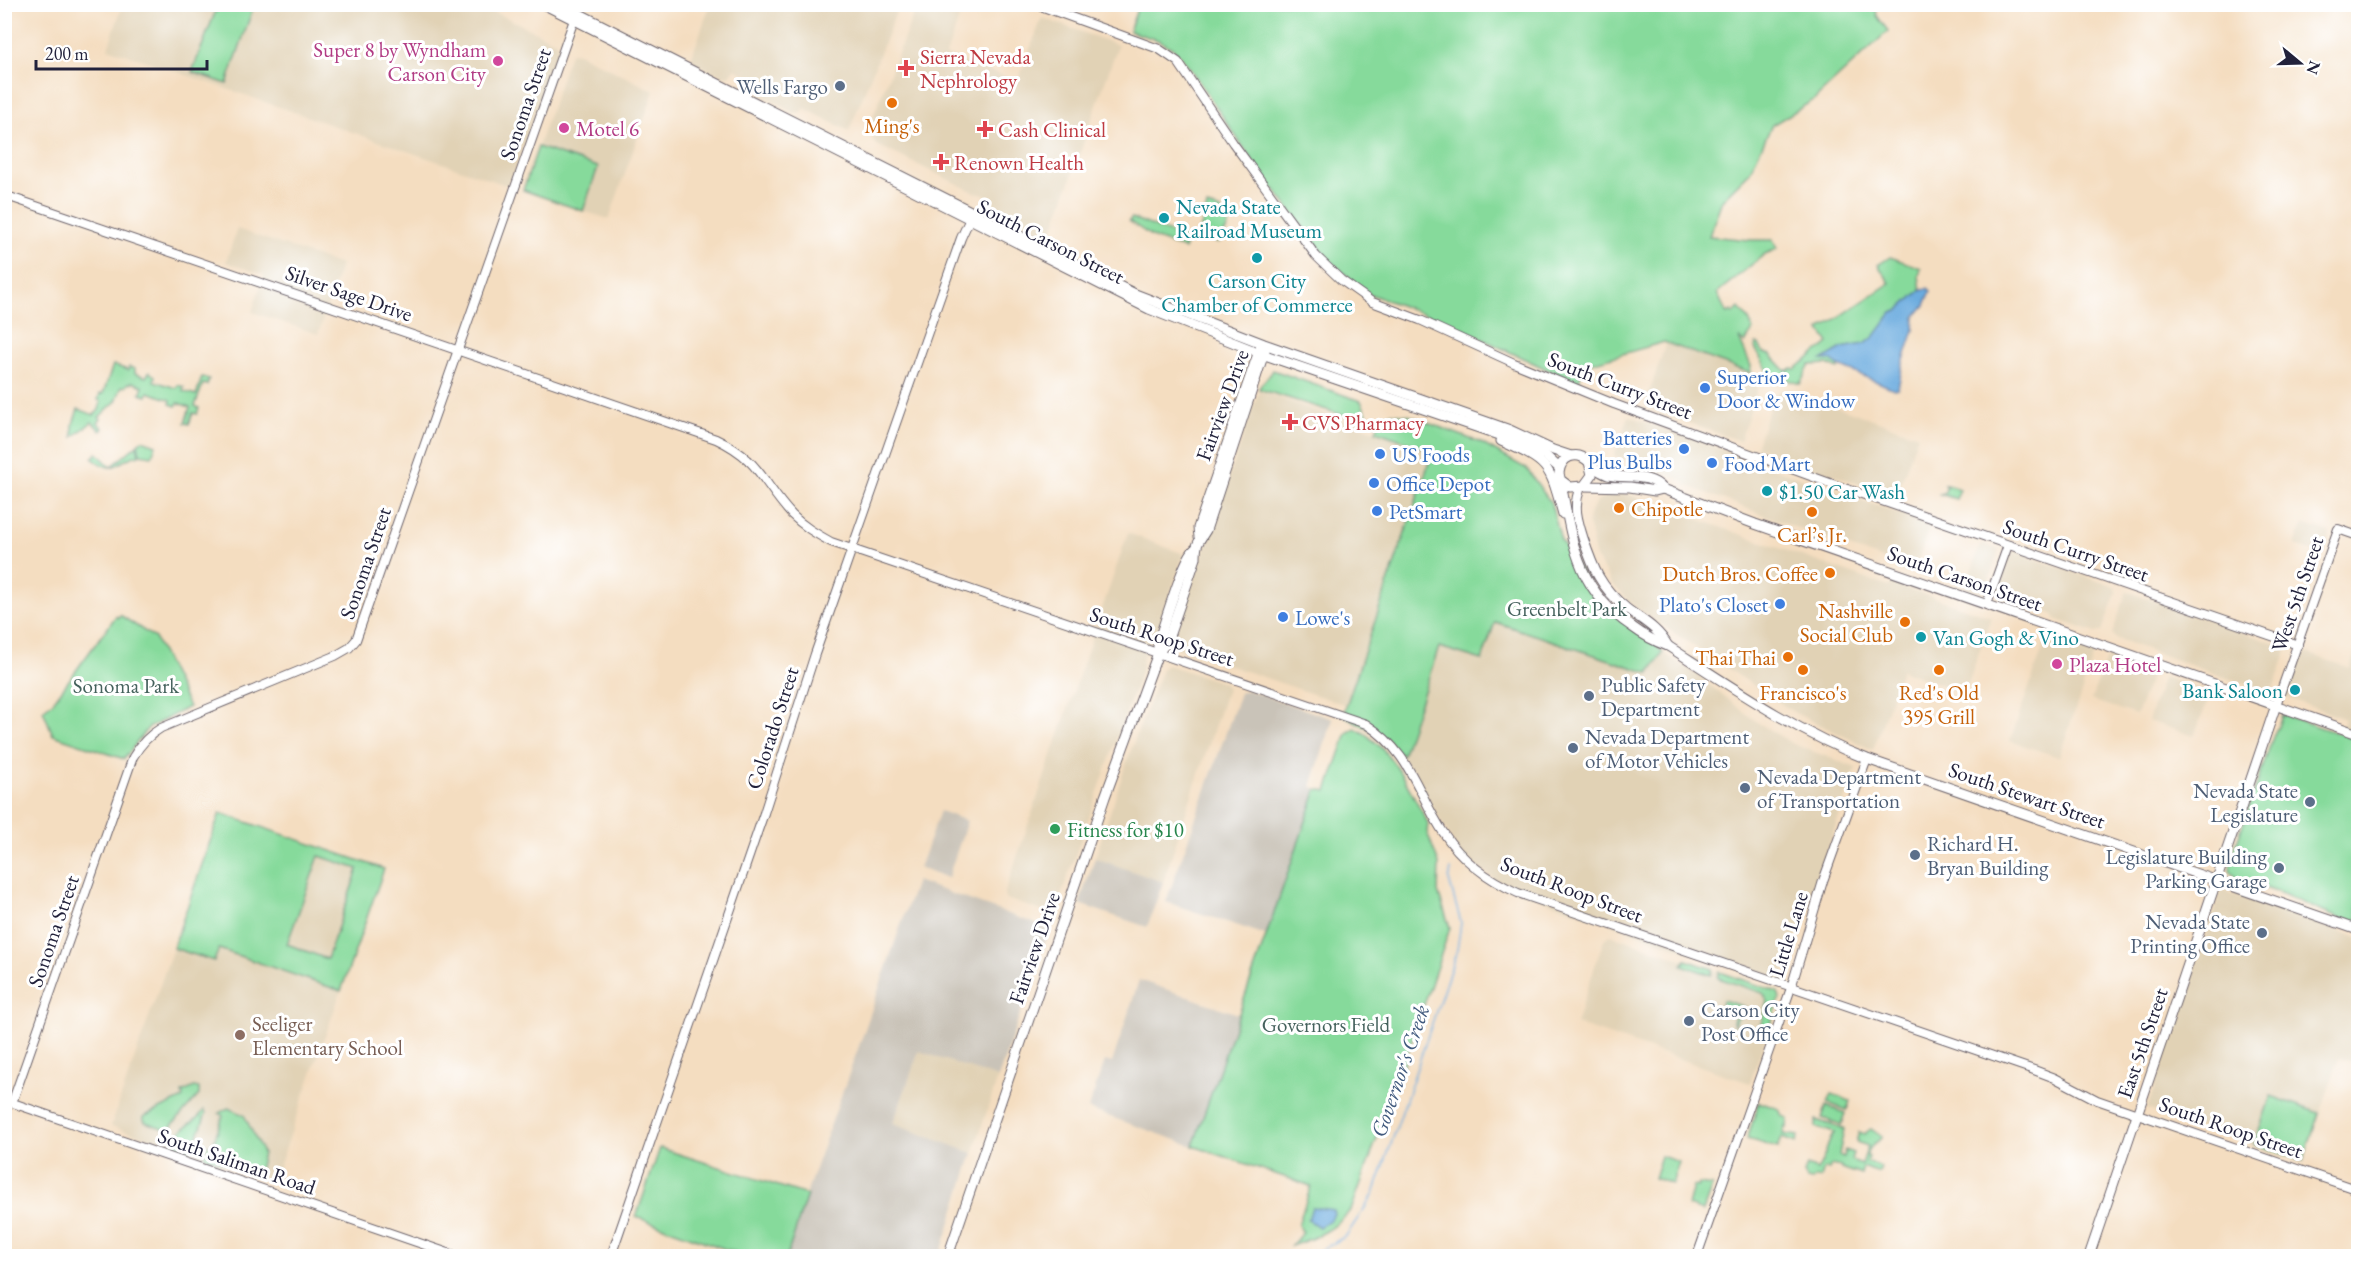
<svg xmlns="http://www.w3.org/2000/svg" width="2363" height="1261" viewBox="0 0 2363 1261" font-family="'EB Garamond',serif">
	<rect width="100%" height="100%" fill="#fff"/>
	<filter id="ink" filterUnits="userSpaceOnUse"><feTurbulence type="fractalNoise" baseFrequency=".0167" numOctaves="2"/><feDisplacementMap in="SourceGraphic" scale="12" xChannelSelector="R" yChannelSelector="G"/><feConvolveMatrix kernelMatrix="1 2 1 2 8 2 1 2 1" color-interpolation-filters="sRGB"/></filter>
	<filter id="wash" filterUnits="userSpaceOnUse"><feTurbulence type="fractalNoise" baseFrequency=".008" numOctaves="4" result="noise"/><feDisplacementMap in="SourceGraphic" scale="24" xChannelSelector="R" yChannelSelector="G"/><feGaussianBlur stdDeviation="1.35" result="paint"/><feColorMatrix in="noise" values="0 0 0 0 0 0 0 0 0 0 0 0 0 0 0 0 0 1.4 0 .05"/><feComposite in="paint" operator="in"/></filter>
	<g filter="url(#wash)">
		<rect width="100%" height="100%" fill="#f4ddc0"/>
		<g fill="#e1d2b5">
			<polygon points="123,4 481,5 556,42 558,48 509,186 108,48"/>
			<polygon points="710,5 710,4 899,5 849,131 804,108 802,112 792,113 780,104 753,90 749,85 750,77 735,69 729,76 724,76 690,62"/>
			<polygon points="917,5 964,5 946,55 1018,81 1042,18 1118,45 1050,238 986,205 986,195 974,192 875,144 872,138 871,122"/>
			<polygon points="572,52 578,53 654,91 609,219 583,211 598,167 538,147 569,56"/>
			<polygon points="237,229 341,265 318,334 252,312 264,275 226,262"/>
			<polygon points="1666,343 1750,373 1757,378 1757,390 1740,441 1661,413 1645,405"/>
			<polygon points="1786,389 1918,435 1896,497 1756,447 1773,397 1776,393"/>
			<polygon points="1259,391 1433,451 1346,705 1177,648 1174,644 1173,639"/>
			<polygon points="1629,416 1930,525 1915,570 1824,538 1688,486 1680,479 1614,456"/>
			<polygon points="1617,492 1627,494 1889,587 1891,583 1991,617 1965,693 1901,670 1873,750 1795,713 1635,607 1611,583 1595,555 1588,521 1590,512 1597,502 1607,495"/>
			<polygon points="2303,524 2330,533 2323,555 2295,546"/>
			<polygon points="1128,533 1184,554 1154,640 1149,643 1143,657 1141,671 1054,915 1006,899 1004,895"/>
			<polygon points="1981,543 1999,550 1986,589 1981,592 1966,587"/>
			<polygon points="2013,551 2115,587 2116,593 2102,631 2096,633 2056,619 2053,614 2048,612 2044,615 1999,599 1998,589 2011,553"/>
			<polygon points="2127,591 2288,648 2273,690 2269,693 2115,638 2112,634"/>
			<polygon points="1495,622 1649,672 1663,653 1693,672 1757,722 1791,743 1856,768 1783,975 1791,988 1504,886 1460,854 1402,756 1439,647"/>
			<polygon points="2048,634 2095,652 2059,757 2010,741"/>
			<polygon points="2358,644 2358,740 2341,734 2345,719 2285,697 2301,651 2350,668"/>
			<polygon points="2107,657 2153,672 2136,715 2091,700"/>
			<polygon points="1167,665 1224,683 1227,689 1163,882 1095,858 1129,755 1162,669"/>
			<polygon points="2163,677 2211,693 2194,736 2148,721"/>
			<polygon points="220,813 384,869 274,1181 111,1126"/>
			<polygon points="2221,890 2358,937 2358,1064 2339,1058 2304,1162 2147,1109"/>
			<polygon points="1610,935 1779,992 1780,998 1750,1083 1576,1024 1604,939"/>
			<polygon points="919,1051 998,1078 973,1153 893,1125"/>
		</g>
		<g fill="#c9c3b8">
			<polygon points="1247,690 1333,719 1311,786 1317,789 1266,935 1166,902 1240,693"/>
			<polygon points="940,811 967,821 948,878 919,868"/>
			<polygon points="1095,858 1163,882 1147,927 1079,904"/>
			<polygon points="916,881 1039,925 1049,930 998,1078 919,1051 893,1124 973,1153 944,1243 939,1256 788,1256 807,1195 806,1194 864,1032"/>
			<polygon points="1139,980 1238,1014 1193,1146 1088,1109 1105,1061 1112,1063"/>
		</g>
		<g fill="#86da9b" stroke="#547e6b" stroke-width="1.5" fill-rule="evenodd">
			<polygon points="1139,4 1875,4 1877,16 1888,31 1814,100 1772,125 1749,173 1722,200 1709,236 1750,240 1773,240 1777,249 1765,254 1717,293 1727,314 1731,311 1733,314 1739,308 1749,320 1753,330 1745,343 1739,338 1751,366 1750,373 1664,342 1584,365 1578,384 1446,322 1367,293 1327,258 1254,163 1189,67 1174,49 1158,40 1129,31"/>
			<polygon points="218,5 254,5 227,84 192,72"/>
			<polygon points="538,147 598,167 583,211 523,190"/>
			<polygon points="1207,206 1221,210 1228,223 1227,229 1218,243 1206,239 1207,236 1199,234"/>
			<polygon points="1132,218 1173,234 1177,232 1187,241 1184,249 1154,238 1129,221"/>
			<polygon points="1890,257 1921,268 1919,276 1921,290 1898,311 1892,313 1875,337 1864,344 1842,348 1822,360 1830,360 1839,366 1838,369 1827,364 1810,365 1800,384 1769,373 1755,348 1756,344 1759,344 1763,353 1771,355 1786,371 1792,368 1795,369 1829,343 1820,330 1890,283 1878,265"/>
			<polygon points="113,365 128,370 129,367 135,369 135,373 146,377 149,372 155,376 154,381 176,388 178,385 184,387 183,391 196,395 202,377 209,379 207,385 203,384 195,406 199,408 197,414 193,413 189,424 185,423 190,407 178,403 176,406 170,404 171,400 148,392 147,396 140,394 143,386 132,382 131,384 128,383 126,387 122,386 116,401 99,417 101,419 98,423 103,428 101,431 92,422 73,437 73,424 78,409 94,415 99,410 101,401 98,400 100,394 103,394"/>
			<path d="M1273 370 1361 401 1367 414 1365 422 1259 389C1262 380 1270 377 1273 370Z"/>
			<polygon points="1390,413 1408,415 1481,443 1527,469 1551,503 1561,541 1600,600 1652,641 1663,653 1649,673 1495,622 1482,660 1439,647 1402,756 1387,739 1343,715 1433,451 1376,431 1381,419"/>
			<polygon points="142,440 156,445 152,456 140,454 138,444"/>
			<path d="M137 445 139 455C116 459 117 478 92 458L97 453 111 467Z"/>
			<polygon points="1943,484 1960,489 1956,499 1940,494 1944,493 1947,487"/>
			<polygon points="120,615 155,638 189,707 148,728 124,759 53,735 43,710 53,702 116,616 118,618"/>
			<polygon points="2282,716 2287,716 2358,740 2358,925 2328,914 2283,894 2238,879 2230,871 2231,859 2273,737"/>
			<path d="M1355 728C1392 746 1409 789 1428 823L1427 832 1439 864 1438 892 1450 928 1407 1055 1352 1208C1336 1230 1315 1238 1291 1246L1303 1232 1298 1225 1311 1186 1193 1146 1317 789 1327 791 1347 733Z"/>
			<path d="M220 813 384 869 341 991 219 949 214 961 173 948ZM319 856 358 869 327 959 287 944Z"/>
			<polygon points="1686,960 1713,969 1711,975 1682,965"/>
			<polygon points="1720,972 1778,992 1780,998 1770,1026 1765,1028 1760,1027 1768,1002 1763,993 1718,978"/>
			<polygon points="1723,1000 1745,1007 1743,1015 1737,1018 1735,1025 1733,1022 1735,1015 1732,1008 1721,1005"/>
			<polygon points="194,1087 199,1088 199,1095 168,1130 145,1122 143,1117 183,1098 182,1093"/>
			<polygon points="1831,1094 1850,1101 1847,1110 1827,1103"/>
			<polygon points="2271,1096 2319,1113 2303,1161 2254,1144"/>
			<polygon points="1759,1102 1779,1109 1782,1116 1788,1118 1787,1128 1785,1127 1783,1134 1798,1136 1796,1143 1782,1138 1778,1148 1747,1139"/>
			<polygon points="1826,1106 1846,1113 1842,1125 1822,1118"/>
			<polygon points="228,1108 244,1115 263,1153 258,1175 204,1156 208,1145 212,1146 223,1116 219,1113"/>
			<path d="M204 1110 206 1113 193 1149 188 1151 175 1146 173 1142C180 1126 196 1124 204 1110Z"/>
			<path d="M1816 1120 1844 1129 1839 1155 1843 1157 1845 1150 1853 1153 1851 1160 1862 1164 1868 1146 1856 1142 1859 1132 1864 1134 1871 1129 1882 1137 1870 1148 1867 1156 1869 1157 1867 1162 1881 1167 1879 1173 1863 1167 1861 1174 1854 1171 1853 1173 1841 1169V1167L1831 1165 1829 1169 1824 1168 1821 1178 1816 1177 1812 1180 1807 1179 1804 1174 1807 1166 1817 1170C1826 1159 1826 1144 1834 1133L1816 1127Z"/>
			<polygon points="660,1148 807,1195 787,1256 745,1256 636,1217"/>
			<polygon points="1661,1156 1679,1162 1672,1184 1654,1178"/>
			<polygon points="1699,1184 1712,1186 1703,1211 1688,1206 1693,1186 1698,1187"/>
		</g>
		<g fill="#6cacdf" stroke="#47678d" stroke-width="1.5">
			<polygon points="1928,288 1931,291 1925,305 1915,317 1914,330 1903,363 1898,388 1894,389 1839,366 1830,360 1822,360 1842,348 1864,344 1874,337 1892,313 1898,311 1922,289"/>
			<polygon points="1312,1207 1333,1210 1334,1214 1331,1219 1319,1227 1308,1220"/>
		</g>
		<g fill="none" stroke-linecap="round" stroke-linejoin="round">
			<polyline stroke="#6cacdf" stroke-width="1.5" points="1311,1256 1346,1236 1374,1194 1457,950 1461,923 1449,880 1451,870"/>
		</g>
	</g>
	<g filter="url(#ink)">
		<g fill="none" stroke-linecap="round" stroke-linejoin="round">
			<g stroke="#6c636a" stroke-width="10">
				<g id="minor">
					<polyline points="1035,4 1159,49 1178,62 1233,143 1316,256 1341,280 1372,302 1420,320 1514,363 1614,404 1827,482 2298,645"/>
					<path d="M4 195 716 439C761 460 762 483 792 515 804 527 817 534 831 542L1366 724C1411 753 1416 791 1443 832 1462 861 1487 879 1518 893L2034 1070 2055 1078 2097 1100 2358 1190"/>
					<polyline points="1987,604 2008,545"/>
					<polyline points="2276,705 2338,529 2358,536"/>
					<polyline points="4,1100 457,1256"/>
					<path d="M12 1103 133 757C140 745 149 735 161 728L335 656 349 648 356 640 576 14"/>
					<polyline points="611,1256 764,813 815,654 961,238 972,214"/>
					<polyline points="1697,1256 1791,988 1823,881 1867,759"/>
				</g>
			</g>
			<g stroke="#6c636a" stroke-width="11">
				<g id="major">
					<polyline points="543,4 1149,309 1265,355 1520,442 1545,455 1559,468"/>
					<polyline points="560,4 1135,294 1264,344 1510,430 1553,450 1571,456"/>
					<path d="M1501 441C1550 463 1549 464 1563 514"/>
					<path d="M1591 466C1597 469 1602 473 1608 475 1626 479 1651 473 1663 489"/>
					<path d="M1562 481 1570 487 1584 486 1592 475 1589 462C1577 450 1561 456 1559 473 1572 536 1573 587 1631 626 1643 635 1653 641 1668 646 1733 688 1795 731 1867 759L2358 930"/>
					<polyline points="1584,486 1630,487 1655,491 1663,489 1755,524 2358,734"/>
					<path d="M1580 488C1573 506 1577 519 1583 538 1593 568 1600 587 1626 608 1643 621 1657 627 1668 646"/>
					<polyline points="1199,537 1198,528 1260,348"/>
					<path d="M1158 653 1167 642 1196 558C1196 543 1198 543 1206 530L1265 350"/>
					<path d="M948 1256 1105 797 1158 653V642C1164 626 1184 556 1195 549"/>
					<polyline points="2089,1256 2276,705"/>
				</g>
			</g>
			<use href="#minor" stroke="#fff" stroke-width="8"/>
			<use href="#major" stroke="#fff" stroke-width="9"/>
		</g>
	</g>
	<g fill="#d1479c" stroke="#fff" stroke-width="2">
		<circle cx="498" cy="61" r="6"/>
		<circle cx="564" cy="128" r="6"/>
		<circle cx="2057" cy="664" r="6"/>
	</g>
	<g fill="#e0444e" stroke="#fff" stroke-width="2">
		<path d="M903 59h6v6h6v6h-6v6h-6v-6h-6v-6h6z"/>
		<path d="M982 120h6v6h6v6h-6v6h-6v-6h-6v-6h6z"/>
		<path d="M938 153h6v6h6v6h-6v6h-6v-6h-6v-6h6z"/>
		<path d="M1287 413h6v6h6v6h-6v6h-6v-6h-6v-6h6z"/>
	</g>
	<g fill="#5c6f8a" stroke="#fff" stroke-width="2">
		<circle cx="840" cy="86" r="6"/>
		<circle cx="1589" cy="696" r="6"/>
		<circle cx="1573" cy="748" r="6"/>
		<circle cx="1745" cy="788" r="6"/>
		<circle cx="2310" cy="802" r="6"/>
		<circle cx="1915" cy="855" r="6"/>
		<circle cx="2279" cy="868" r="6"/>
		<circle cx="2262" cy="933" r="6"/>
		<circle cx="1689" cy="1021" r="6"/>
	</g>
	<g fill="#e8710a" stroke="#fff" stroke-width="2">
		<circle cx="892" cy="103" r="6"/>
		<circle cx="1619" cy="508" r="6"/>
		<circle cx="1812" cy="512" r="6"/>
		<circle cx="1830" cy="573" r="6"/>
		<circle cx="1905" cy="622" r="6"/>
		<circle cx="1788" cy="657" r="6"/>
		<circle cx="1803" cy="670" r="6"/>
		<circle cx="1939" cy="670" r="6"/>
	</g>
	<g fill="#0f9aa8" stroke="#fff" stroke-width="2">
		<circle cx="1164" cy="218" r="6"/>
		<circle cx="1257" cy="258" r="6"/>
		<circle cx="1767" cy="491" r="6"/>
		<circle cx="1921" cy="637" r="6"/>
		<circle cx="2295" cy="690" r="6"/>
	</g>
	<g fill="#3f7fe0" stroke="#fff" stroke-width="2">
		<circle cx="1705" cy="388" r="6"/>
		<circle cx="1684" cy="449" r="6"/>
		<circle cx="1380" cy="454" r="6"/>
		<circle cx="1712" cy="463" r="6"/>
		<circle cx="1374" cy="483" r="6"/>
		<circle cx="1377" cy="511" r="6"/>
		<circle cx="1780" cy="604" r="6"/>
		<circle cx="1283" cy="617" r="6"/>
	</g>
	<circle fill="#2e9e5b" stroke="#fff" stroke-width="2" cx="1055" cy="829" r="6"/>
	<circle fill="#8d6e63" stroke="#fff" stroke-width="2" cx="240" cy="1035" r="6"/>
	<g text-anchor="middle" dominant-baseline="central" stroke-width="6" stroke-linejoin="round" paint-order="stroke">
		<g font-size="21" fill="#b23c85" stroke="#fff" text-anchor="start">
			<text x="486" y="49" text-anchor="end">Super 8 by Wyndham<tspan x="486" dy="24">Carson City</tspan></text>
			<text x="576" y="128">Motel 6</text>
			<text x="2069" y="664">Plaza Hotel</text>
		</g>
		<g font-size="21" fill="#be3a42" stroke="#fff" text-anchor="start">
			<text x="920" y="56">Sierra Nevada<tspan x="920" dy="24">Nephrology</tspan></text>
			<text x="998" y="129">Cash Clinical</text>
			<text x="954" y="162">Renown Health</text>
			<text x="1302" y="422">CVS Pharmacy</text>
		</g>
		<g font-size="21" fill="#4e5e75" stroke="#fff" text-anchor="start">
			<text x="828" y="86" text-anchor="end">Wells Fargo</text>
			<text x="1601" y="684">Public Safety<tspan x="1601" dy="24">Department</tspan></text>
			<text x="1585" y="736">Nevada Department<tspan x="1585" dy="24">of Motor Vehicles</tspan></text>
			<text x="1757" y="776">Nevada Department<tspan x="1757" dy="24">of Transportation</tspan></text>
			<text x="2298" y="790" text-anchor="end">Nevada State<tspan x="2298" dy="24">Legislature</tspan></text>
			<text x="1927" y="843">Richard H.<tspan x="1927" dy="24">Bryan Building</tspan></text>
			<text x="2267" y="856" text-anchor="end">Legislature Building<tspan x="2267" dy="24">Parking Garage</tspan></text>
			<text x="2250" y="921" text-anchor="end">Nevada State<tspan x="2250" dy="24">Printing Office</tspan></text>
			<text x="1701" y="1009">Carson City<tspan x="1701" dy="24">Post Office</tspan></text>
		</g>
		<g font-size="21" fill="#22223b" stroke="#fff">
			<text transform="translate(525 104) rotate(-71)">Sonoma Street</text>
			<text transform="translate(1051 241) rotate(27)">South Carson Street</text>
			<text transform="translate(349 293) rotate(19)">Silver Sage Drive</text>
			<text transform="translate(1620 385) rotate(21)">South Curry Street</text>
			<text transform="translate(1222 405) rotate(-70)">Fairview Drive</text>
			<text transform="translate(2076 550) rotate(19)">South Curry Street</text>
			<text transform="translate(365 563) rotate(-71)">Sonoma Street</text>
			<text transform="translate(1965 578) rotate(19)">South Carson Street</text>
			<text transform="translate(2297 594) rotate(-71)">West 5th Street</text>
			<text transform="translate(1162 636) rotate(18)">South Roop Street</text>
			<text transform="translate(772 728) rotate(-72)">Colorado Street</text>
			<text transform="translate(2027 795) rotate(19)">South Stewart Street</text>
			<text transform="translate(1572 889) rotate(21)">South Roop Street</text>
			<text transform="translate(53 931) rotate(-71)">Sonoma Street</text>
			<text transform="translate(1788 934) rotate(-73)">Little Lane</text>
			<text transform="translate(1034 948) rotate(-71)">Fairview Drive</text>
			<text transform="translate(2142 1043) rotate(-71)">East 5th Street</text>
			<text transform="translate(2231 1127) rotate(19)">South Roop Street</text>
			<text transform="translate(237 1161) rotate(19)">South Saliman Road</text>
		</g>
		<g font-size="21" fill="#c56008" stroke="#fff">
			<text x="892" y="125">Ming's</text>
			<text x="1631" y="508" text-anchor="start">Chipotle</text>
			<text x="1812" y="534">Carl’s Jr.</text>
			<text x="1818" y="573" text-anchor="end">Dutch Bros. Coffee</text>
			<text x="1893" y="610" text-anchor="end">Nashville<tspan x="1893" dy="24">Social Club</tspan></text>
			<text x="1776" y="657" text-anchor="end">Thai Thai</text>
			<text x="1803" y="692">Francisco's</text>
			<text x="1939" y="692">Red's Old<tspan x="1939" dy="24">395 Grill</tspan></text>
		</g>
		<g font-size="21" fill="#0d838f" stroke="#fff" text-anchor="start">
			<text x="1176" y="206">Nevada State<tspan x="1176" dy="24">Railroad Museum</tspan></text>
			<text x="1257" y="280" text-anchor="middle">Carson City<tspan x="1257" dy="24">Chamber of Commerce</tspan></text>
			<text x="1779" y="491">$1.50 Car Wash</text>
			<text x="1933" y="637">Van Gogh &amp; Vino</text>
			<text x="2283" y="690" text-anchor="end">Bank Saloon</text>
		</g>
		<g font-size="21" fill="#366cbe" stroke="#fff" text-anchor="start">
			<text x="1717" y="376">Superior<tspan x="1717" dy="24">Door &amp; Window</tspan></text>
			<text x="1672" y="437" text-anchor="end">Batteries<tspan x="1672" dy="24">Plus Bulbs</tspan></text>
			<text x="1392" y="454">US Foods</text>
			<text x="1724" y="463">Food Mart</text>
			<text x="1386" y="483">Office Depot</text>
			<text x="1389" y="511">PetSmart</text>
			<text x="1768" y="604" text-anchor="end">Plato's Closet</text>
			<text x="1295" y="617">Lowe's</text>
		</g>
		<g font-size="21" fill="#45625d" stroke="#fff">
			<text x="1567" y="608">Greenbelt Park</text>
			<text x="126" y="685">Sonoma Park</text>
			<text x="1326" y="1024">Governors Field</text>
		</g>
		<g font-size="21" fill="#27864d" stroke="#fff" text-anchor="start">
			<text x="1067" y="829">Fitness for $10</text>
		</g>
		<g font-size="21" fill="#785e54" stroke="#fff" text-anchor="start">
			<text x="252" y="1023">Seeliger<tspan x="252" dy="24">Elementary School</tspan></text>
		</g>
		<g font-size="22" font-style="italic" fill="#40597d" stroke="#fff">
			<text transform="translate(1400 1071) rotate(-71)">Governor's Creek</text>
		</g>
	</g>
	<rect width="2363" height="1261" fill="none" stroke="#fff" stroke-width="24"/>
	<g transform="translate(2300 63) rotate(109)" stroke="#ffffff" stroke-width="4.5" paint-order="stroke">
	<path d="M0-4.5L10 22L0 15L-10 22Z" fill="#22223b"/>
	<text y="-9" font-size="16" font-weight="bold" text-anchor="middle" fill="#22223b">N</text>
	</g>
	<path d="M36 60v9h171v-9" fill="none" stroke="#22223b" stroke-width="3"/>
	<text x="45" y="60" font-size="18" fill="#22223b" stroke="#ffffff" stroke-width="4.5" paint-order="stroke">200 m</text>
</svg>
